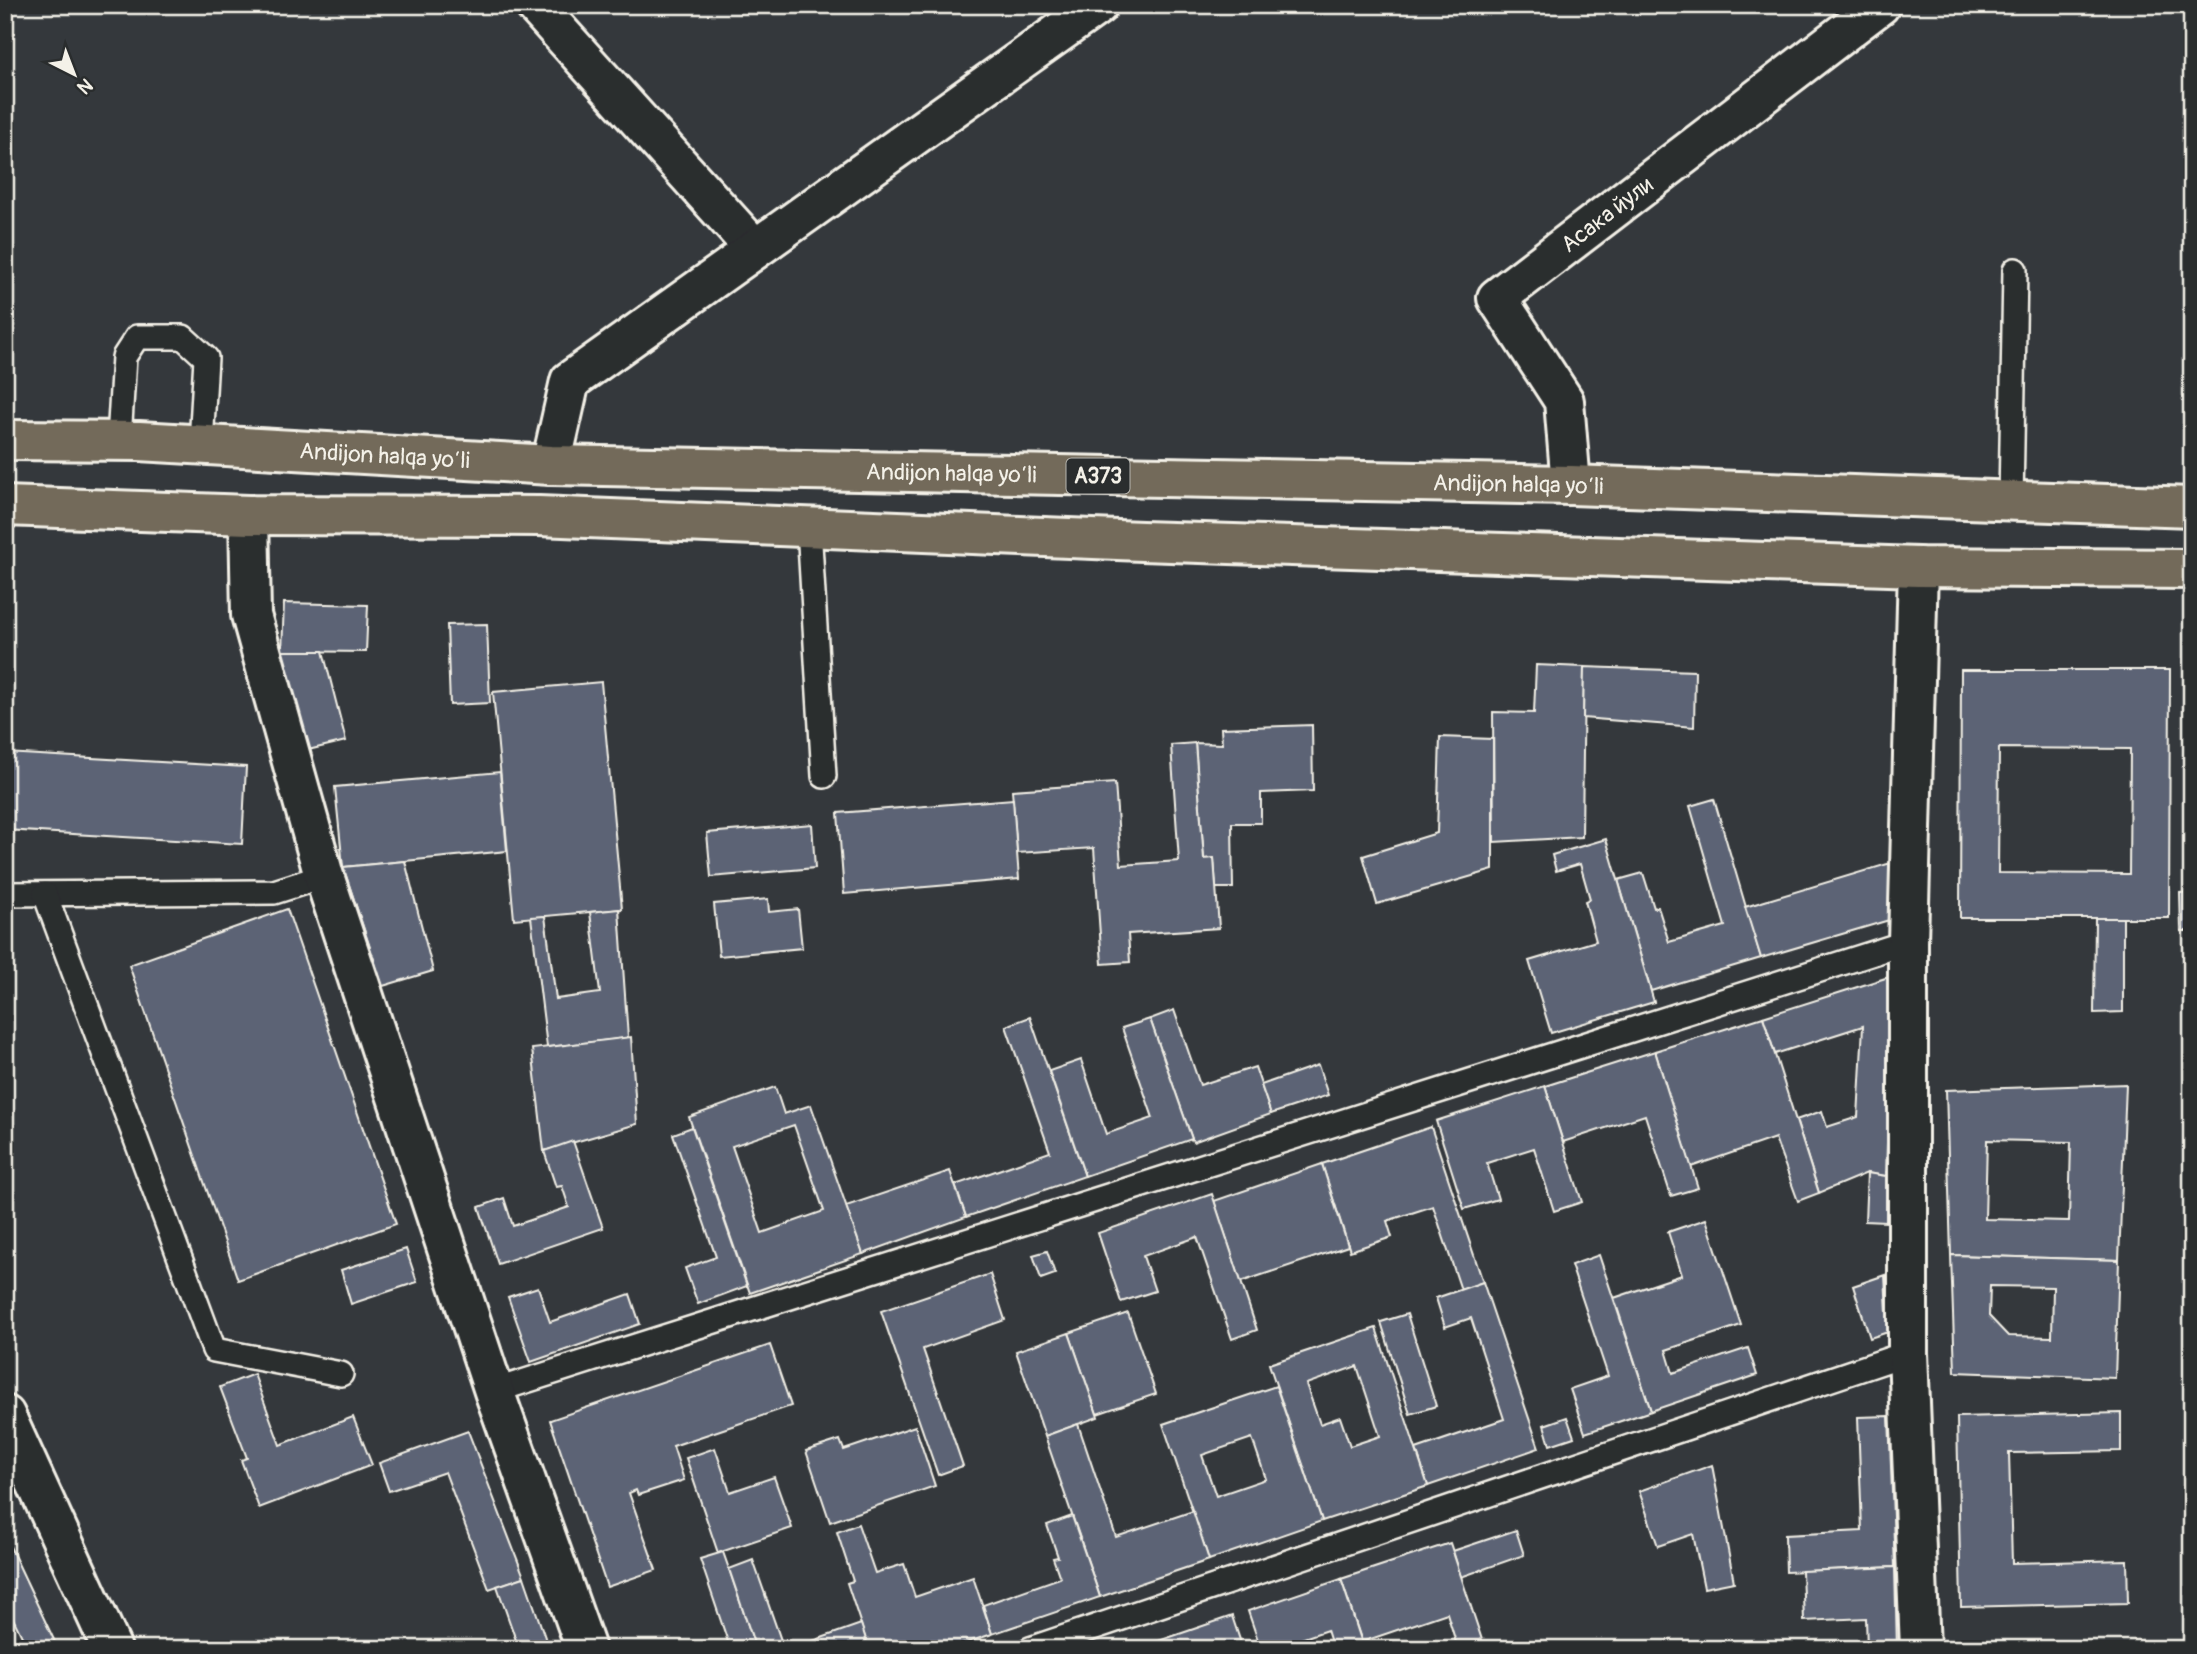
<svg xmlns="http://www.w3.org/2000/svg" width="2197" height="1654" viewBox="0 0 2197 1654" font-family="Pangolin,sans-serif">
	<rect width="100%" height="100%" fill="#34383c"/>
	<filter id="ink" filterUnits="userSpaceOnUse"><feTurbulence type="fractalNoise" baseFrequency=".0143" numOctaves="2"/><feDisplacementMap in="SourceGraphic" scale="14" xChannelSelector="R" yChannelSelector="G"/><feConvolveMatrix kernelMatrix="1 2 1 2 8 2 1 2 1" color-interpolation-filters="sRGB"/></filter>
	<g filter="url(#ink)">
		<g fill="#5b6475" stroke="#f4f1e8" stroke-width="2" fill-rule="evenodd">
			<polygon points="284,603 368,605 366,652 282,651"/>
			<polygon points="487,624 490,703 450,705 447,625"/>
			<polygon points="282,651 323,651 346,741 308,750"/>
			<polygon points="1536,665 1584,667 1582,837 1494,842 1493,712 1534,713"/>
			<polygon points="1584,667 1695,671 1694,727 1583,718"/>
			<path d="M1961 670H2170L2169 918H1960ZM1999 748 2130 749 2129 874 1998 873Z"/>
			<polygon points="601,682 622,909 514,919 493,692"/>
			<polygon points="1312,725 1313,791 1261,793 1261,823 1232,823 1233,888 1216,888 1214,858 1204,859 1195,743 1222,744 1221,728"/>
			<polygon points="1440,737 1493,739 1493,870 1377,904 1363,856 1437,833"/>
			<polygon points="1195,743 1204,859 1214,858 1219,928 1128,934 1130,962 1102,964 1094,848 1017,853 1012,790 1115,783 1121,865 1179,861 1171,745"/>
			<polygon points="5,753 246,767 242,844 5,830"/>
			<polygon points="500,772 507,851 343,867 335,787"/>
			<polygon points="1013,799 1019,879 844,894 838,813"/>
			<polygon points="1714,799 1761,958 1651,991 1618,880 1643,873 1654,908 1658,907 1669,942 1725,926 1690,806"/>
			<polygon points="812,824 815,868 711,877 707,833"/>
			<polygon points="1606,839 1654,1002 1551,1033 1529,961 1596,941 1585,901 1590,899 1580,864 1556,871 1552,855"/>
			<polygon points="405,861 433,971 383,986 343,867"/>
			<polygon points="1894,862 1896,918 1761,958 1745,907"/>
			<polygon points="2192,892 2192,931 2181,931 2180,893"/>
			<polygon points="768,899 769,912 798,909 802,948 719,956 714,904"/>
			<polygon points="287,909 396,1224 238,1280 129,965"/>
			<polygon points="619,909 628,1038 547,1047 531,917 545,916 556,999 600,993 590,912"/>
			<polygon points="2095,918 2123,918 2123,1012 2094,1013"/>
			<polygon points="1892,976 1886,1176 1867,1173 1819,1193 1796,1120 1822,1111 1827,1127 1858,1117 1863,1026 1775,1054 1763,1017"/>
			<polygon points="1174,1010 1200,1085 1255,1067 1271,1114 1193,1142 1150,1019"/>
			<polygon points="1030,1017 1085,1176 966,1217 955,1185 1050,1152 1006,1026"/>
			<polygon points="1763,1017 1819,1193 1798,1201 1775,1138 1691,1167 1655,1051"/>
			<polygon points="1150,1019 1192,1139 1085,1176 1049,1071 1081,1060 1106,1134 1153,1118 1122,1028"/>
			<polygon points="631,1037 637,1124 544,1151 532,1049"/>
			<polygon points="1655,1051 1698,1188 1671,1196 1645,1115 1563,1142 1545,1086"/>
			<polygon points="1318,1065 1328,1095 1271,1114 1261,1085"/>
			<path d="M2126 1084 2119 1260 1951 1255 1946 1090ZM1987 1140 2071 1142 2069 1221 1985 1219Z"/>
			<polygon points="1545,1086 1582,1202 1554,1211 1534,1148 1487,1163 1498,1199 1464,1209 1436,1121"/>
			<path d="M775 1087 784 1114 811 1105 863 1254 750 1293 689 1117ZM794 1125 824 1211 762 1233 732 1146Z"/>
			<polygon points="692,1127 747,1286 698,1304 685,1268 716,1257 673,1134"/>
			<polygon points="1431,1127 1483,1282 1461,1290 1433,1206 1387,1221 1392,1237 1350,1251 1322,1164"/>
			<polygon points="573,1141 603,1228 498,1264 479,1207 504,1198 513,1226 569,1207 562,1186 556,1187 544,1151"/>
			<polygon points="1322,1164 1348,1246 1241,1282 1214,1201"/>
			<polygon points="950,1171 966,1217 863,1254 846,1206"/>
			<polygon points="1867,1173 1886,1176 1886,1222 1865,1221"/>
			<polygon points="1212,1194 1257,1330 1232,1339 1197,1237 1143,1256 1155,1291 1121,1302 1098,1233"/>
			<polygon points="1706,1219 1741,1325 1666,1350 1673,1373 1748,1348 1757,1375 1651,1411 1614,1298 1682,1275 1668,1232"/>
			<polygon points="406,1249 417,1282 351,1304 341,1270"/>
			<polygon points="1047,1251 1055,1274 1041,1279 1033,1255"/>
			<polygon points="1599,1255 1651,1411 1585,1433 1570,1389 1608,1376 1571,1265"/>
			<path d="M1951 1255 2119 1260 2115 1378 1955 1372ZM1990 1286 2053 1287 2052 1337 2008 1336 1989 1316Z"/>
			<polygon points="990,1274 1005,1320 923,1349 963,1466 938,1475 881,1311"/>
			<polygon points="1885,1275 1888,1332 1870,1338 1853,1286"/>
			<polygon points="1483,1282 1539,1448 1428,1486 1416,1449 1504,1419 1471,1318 1445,1327 1436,1298"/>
			<polygon points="538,1287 550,1322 630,1294 640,1324 531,1362 508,1297"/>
			<polygon points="1128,1313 1156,1394 1097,1414 1069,1333"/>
			<polygon points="1407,1314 1436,1406 1410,1414 1381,1322"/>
			<path d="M1376 1328 1428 1486 1322 1521 1269 1364ZM1357 1366 1380 1436 1350 1446 1340 1417 1320 1424 1306 1384Z"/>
			<polygon points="1069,1333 1098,1417 1045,1436 1016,1351"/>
			<polygon points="770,1345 791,1406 673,1446 684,1480 638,1495 636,1490 629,1493 656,1570 607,1587 550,1420"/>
			<polygon points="254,1374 280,1445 353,1417 372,1465 259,1508 241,1460 247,1458 220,1387"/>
			<path d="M1276 1386 1322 1521 1209 1560 1163 1424ZM1252 1438 1266 1479 1216 1496 1202 1455Z"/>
			<polygon points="2121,1413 2121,1451 2009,1453 2012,1563 2127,1560 2128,1603 1961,1607 1957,1417"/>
			<polygon points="1889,1416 1895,1567 1786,1572 1785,1535 1862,1531 1858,1417"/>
			<polygon points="1567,1417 1574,1437 1550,1445 1544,1425"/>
			<polygon points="1078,1424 1116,1537 1193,1511 1209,1560 1100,1597 1045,1436"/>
			<polygon points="915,1426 935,1486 830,1522 806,1451 840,1440 844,1450"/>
			<polygon points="468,1431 524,1577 489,1589 445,1472 389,1491 379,1463"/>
			<polygon points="715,1448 730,1492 774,1477 792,1528 718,1553 686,1458"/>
			<polygon points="1712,1465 1734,1582 1704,1588 1693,1534 1658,1546 1639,1491"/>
			<polygon points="1072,1516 1100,1597 992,1634 983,1605 1060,1578 1053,1558 1058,1557 1047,1525"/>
			<polygon points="858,1524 875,1573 904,1564 915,1597 973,1577 992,1634 948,1649 869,1649 847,1583 853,1581 837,1532"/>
			<polygon points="1516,1530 1524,1555 1461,1577 1453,1551"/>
			<polygon points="5,1536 55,1642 40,1649 28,1649 5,1602"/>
			<polygon points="1450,1543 1485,1649 1458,1649 1447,1613 1362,1642 1341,1579"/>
			<polygon points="723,1552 729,1569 756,1649 721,1649 720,1645 728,1642 700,1559"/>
			<polygon points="753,1560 784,1649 756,1649 729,1569"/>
			<polygon points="1895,1567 1897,1649 1867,1649 1866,1618 1804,1621 1802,1571"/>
			<polygon points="524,1577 549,1649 519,1649 497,1586"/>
			<polygon points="1341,1579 1364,1649 1333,1649 1327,1630 1272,1649 1261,1649 1248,1611"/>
			<polygon points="1232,1616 1243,1649 1135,1649"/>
			<polygon points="861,1624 869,1649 790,1649"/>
		</g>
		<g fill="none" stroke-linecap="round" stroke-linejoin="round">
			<g stroke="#f4f1e8" stroke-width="28">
				<g id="lane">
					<polyline points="119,440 124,357 137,337 183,337 206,358 201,444"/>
					<polyline points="2011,501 2015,270"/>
					<polyline points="809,527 824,776"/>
					<polyline points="5,894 274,892 324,876"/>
					<polyline points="45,894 214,1350 341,1374"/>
					<polyline points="494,1391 1908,942"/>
					<polyline points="1030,1649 1908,1353"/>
				</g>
			</g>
			<g stroke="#f4f1e8" stroke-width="44">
				<g id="street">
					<polyline points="535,5 755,249"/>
					<polyline points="551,465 570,381 1098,5"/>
					<path id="s1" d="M1571 485 1564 401 1497 298 1880 5"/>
					<polyline points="1918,567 1908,942 1908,1353 1920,1649"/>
				</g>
			</g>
			<g stroke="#f4f1e8" stroke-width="44">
				<g id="secondary">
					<polyline points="249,515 251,615 324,876 494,1391 586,1649"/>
					<polyline points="5,1415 112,1649"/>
				</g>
			</g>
			<g stroke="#f4f1e8" stroke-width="44">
				<g id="highway">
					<path id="s2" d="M5 440 139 441 551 465 1571 485 2192 507"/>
					<polyline points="5,506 249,515 539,516 1142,541 1918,567 2192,569"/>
				</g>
			</g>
			<use href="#lane" stroke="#2a2d2e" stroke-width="23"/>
			<use href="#street" stroke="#2a2d2e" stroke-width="38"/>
			<use href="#secondary" stroke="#2a2d2e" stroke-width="38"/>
			<use href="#highway" stroke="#736b5a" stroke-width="38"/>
		</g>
	</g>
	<g text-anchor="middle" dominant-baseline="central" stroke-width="5" stroke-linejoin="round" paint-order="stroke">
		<rect fill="#2a2d2e" stroke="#b7b6b0" stroke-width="2" x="1066.5" y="458.5" width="63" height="35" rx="5"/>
		<g font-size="21" font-weight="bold" fill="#f4f1e8">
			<text x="1098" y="476">A373</text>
		</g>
		<g font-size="23" fill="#f4f1e8" stroke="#2a2d2e">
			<text stroke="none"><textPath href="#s1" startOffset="345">Асака йули</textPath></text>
			<text stroke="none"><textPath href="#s2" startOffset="380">Andijon halqa yo‘li</textPath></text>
			<text stroke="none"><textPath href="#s2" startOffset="947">Andijon halqa yo‘li</textPath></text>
			<text stroke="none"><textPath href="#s2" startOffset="1514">Andijon halqa yo‘li</textPath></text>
		</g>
	</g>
	<rect width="2197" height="1654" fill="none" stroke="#2a2d2e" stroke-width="28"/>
	<rect x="14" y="14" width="2169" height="1626" fill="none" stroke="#f4f1e8" stroke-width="2.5" filter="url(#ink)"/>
	<g transform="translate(74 74) rotate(138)" stroke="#2a2d2e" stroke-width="5" paint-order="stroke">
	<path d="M0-5L12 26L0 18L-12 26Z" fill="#f4f1e8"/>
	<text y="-10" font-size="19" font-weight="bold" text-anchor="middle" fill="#f4f1e8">N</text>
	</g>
</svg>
